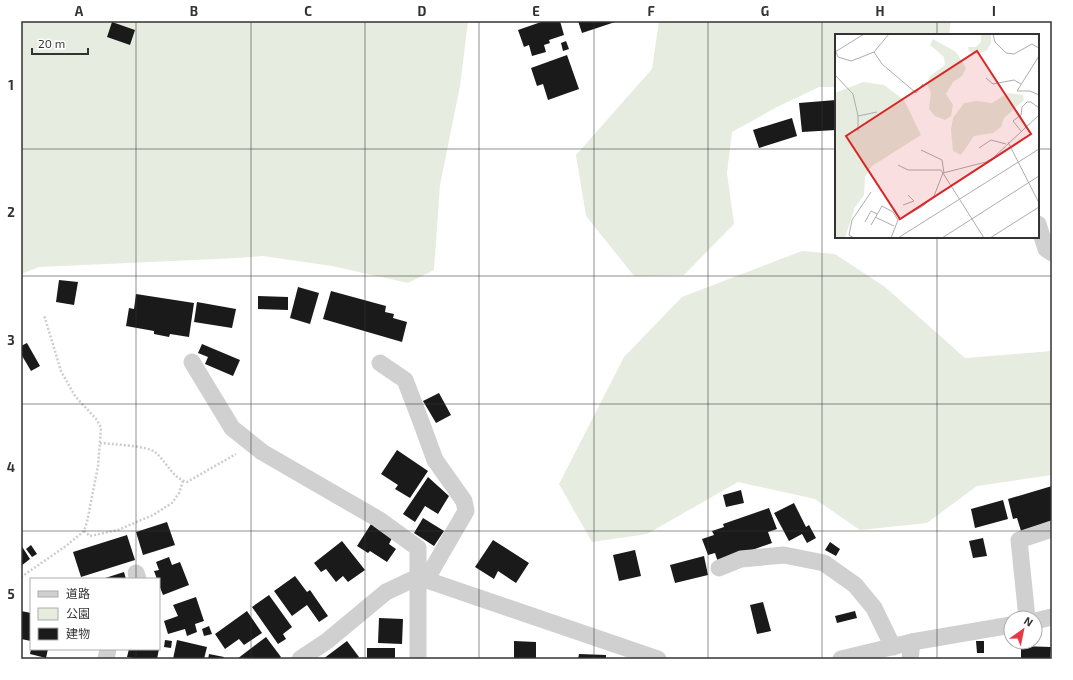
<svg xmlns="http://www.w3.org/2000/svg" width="1073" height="680" viewBox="0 0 1073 680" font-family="'Exo 2','Noto Sans JP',sans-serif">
	<rect width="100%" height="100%" fill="#fff"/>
	<g fill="#e6ecdf">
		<polygon points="21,21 468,21 460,86 440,185 434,270 408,283 332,266 263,256 238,258 39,267 21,274"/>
		<polygon points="659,21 951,21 949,35 836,35 836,87 819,87 777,107 732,132 727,173 734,224 684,275 634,276 586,216 576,155 652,69"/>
		<polygon points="802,251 835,254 885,287 965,358 1052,351 1052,475 977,486 927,523 860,530 815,499 738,482 647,534 592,542 559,484 624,357 682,297"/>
	</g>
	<g fill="#1a1a1a">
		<polygon points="544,21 560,21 564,35 549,40 550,43 544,45 546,52 532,56 529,45 524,47 518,30"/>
		<polygon points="578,21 618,21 582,33"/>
		<polygon points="112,22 135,30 130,45 107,37"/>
		<polygon points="566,41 569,49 563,51 561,43"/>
		<polygon points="567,55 579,89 548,100 543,84 537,86 531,68"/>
		<polygon points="836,100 836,130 802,132 799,103"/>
		<polygon points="792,118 797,136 759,148 753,130"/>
		<polygon points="59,280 78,282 74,305 56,302"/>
		<polygon points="298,287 319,293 310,324 290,318"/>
		<polygon points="331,291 386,306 385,312 394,314 393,318 407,322 402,342 323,319"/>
		<polygon points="136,294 194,303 189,337 170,334 169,337 154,334 154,331 126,326 129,308 134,309"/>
		<polygon points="258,296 288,297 288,310 258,309"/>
		<polygon points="197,302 236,309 232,328 194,322"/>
		<polygon points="27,343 40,366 31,371 21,354 21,346"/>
		<polygon points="202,344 240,360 233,376 205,364 208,357 198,353"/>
		<polygon points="439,393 451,415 436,423 423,401"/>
		<polygon points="397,450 428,471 410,498 395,489 398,485 381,474"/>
		<polygon points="428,477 449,496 438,514 425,506 415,522 403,514"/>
		<polygon points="1052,486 1052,521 1021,531 1017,518 1013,519 1008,499"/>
		<polygon points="741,490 744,503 726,507 723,495"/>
		<polygon points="1003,500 1008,519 975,528 971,509"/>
		<polygon points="794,503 806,527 809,525 816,538 807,543 802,534 789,541 774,513"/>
		<polygon points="769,508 777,529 768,532 772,543 718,562 715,553 708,555 702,539 714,535 712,531 724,527 723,524"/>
		<polygon points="423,518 444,531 434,546 414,533"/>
		<polygon points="167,522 175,545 143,555 136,532"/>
		<polygon points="371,524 392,538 389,544 396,549 387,562 370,551 368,553 357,546"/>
		<polygon points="127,535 135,560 81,577 73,552"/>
		<polygon points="983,538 987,556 973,558 969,541"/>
		<polygon points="493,540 529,563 516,583 498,571 494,579 475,567"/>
		<polygon points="342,541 365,570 348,582 343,576 336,582 326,569 321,572 314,563"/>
		<polygon points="830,542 840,549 836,556 825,550"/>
		<polygon points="21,545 30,559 21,566"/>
		<polygon points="31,545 37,554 32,557 26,549"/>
		<polygon points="635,550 641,576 619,581 613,555"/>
		<polygon points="704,556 708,575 675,583 670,565"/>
		<polygon points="169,557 172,565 180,562 189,585 163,595 159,585 159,579 157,579 154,571 159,570 156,562"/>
		<polygon points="124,572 126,579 102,579"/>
		<polygon points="295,576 307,592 310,590 328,616 319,622 307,605 292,616 274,591"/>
		<polygon points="269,595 292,627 283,634 286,639 278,644 252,607"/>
		<polygon points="196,597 204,621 195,624 197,632 187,636 185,629 168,634 164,621 178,616 173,605"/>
		<polygon points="763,602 771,631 757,634 750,605"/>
		<polygon points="21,611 31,613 31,641 21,639"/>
		<polygon points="247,611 262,633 244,645 239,639 225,649 215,634"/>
		<polygon points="855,611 857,618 837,623 835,616"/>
		<polygon points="379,618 403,619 402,644 378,643"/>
		<polygon points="209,626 212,634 204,636 202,629"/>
		<polygon points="266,637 281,657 278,659 237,659"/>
		<polygon points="165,640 172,641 171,648 164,647"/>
		<polygon points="177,640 207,647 204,659 173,659"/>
		<polygon points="347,641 359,657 356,659 323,659"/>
		<polygon points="514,641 536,642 536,659 514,659"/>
		<polygon points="976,641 984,641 984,653 977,653"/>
		<polygon points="1021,646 1051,647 1050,659 1021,659"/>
		<rect x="367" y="648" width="28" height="11"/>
		<polygon points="31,649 48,649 46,658 30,654"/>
		<polygon points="129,649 159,649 157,659 138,659 127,657"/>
		<polygon points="209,654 224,657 223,659 208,659"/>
		<polygon points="579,654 606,655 606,659 578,659"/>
	</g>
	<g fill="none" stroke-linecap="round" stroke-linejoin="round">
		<g stroke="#cdcdcd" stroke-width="2.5" stroke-dasharray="2 2" stroke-linecap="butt">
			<path d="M100 443C111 444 148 446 155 452 167 462 172 478 187 482L236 454"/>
			<polyline points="84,531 90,536 118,530 153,515 172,503 179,493 183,481"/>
			<polyline points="21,577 66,546 84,531 87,522 98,466 101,428 97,420 75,396 61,371 44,315"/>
		</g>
		<g stroke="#d0d0d0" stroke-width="17">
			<polyline points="1038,224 1046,249 1052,253"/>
			<polyline points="192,362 232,428 262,452 378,519 418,548 418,659"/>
			<polyline points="380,363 405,380 420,419 435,460 464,501 466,511 426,580"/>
			<polyline points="719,568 741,559 784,555 824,563 855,585 874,608 893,647"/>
			<polyline points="136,573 138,579"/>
			<polyline points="1027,618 1019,540 1052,529"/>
			<polyline points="1035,621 1052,617"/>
			<polyline points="106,659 108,649"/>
			<polyline points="300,659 327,641 386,592 418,577 658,659"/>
			<polyline points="841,659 912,642 1011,625"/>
			<polyline points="910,659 912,642"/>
		</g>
	</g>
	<path fill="none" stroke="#333" stroke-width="1" stroke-opacity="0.55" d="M136 21V579M251 21V659M365 21V659M479 21V659M594 21V659M708 21V659M822 21V659M937 21V35M21 149H836M1038 149H1052M937 237V659M21 276H1052M21 404H1052M21 531H1052M136 649V659"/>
	<g transform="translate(835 34)">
		<rect width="204" height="204" fill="#fff"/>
		<path d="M146 0H156V9L152 16 144 20 134 18 133 13H141L146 8ZM98 5 121 18 131 34 127 42 118 48 111 60 118 71 116 82 110 86 100 82 94 75 96 59 92 50 95 42 110 31 109 23 95 11ZM28 48 49 51 69 66 86 101 37 132 30 143 29 161 20 173 10 204H0V59ZM173 59 188 61 189 66 169 84 166 93 158 99 139 102 126 121 118 117 116 96 118 84 129 69 142 67 157 69Z" fill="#e6ecdf"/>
		<path fill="none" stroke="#adadad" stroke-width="1" d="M158 0 160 8 171 19 179 20 197 10 204 14M0 18 29 0M1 18 3 23 16 27 24 24 39 18 54 0M39 18 47 30 81 59 88 50M204 22 182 57H195L204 61M0 41 18 60 23 82M151 44 158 50 179 46 186 50M23 97V82L42 78M186 97 178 87 186 81 187 73 192 68H196L204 74M173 108 204 169M144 114 156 106 171 110M86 116 107 126 109 139M63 131 73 136H106L149 204M68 171 79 167 73 161M40 183 59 192M30 188 36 177 42 180M36 191 47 172 58 178 63 186M19 204 14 201 17 186 36 158M56 204 63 186 88 172 99 162 108 139 151 128 158 124 204 81M63 204 204 115M107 204 204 142M155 204 204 173"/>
		<path fill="#d62828" fill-opacity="0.15" stroke="#d62828" stroke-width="2" d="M142 17 196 100 65 185 11 102Z"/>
		<rect width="204" height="204" fill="none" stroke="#333" stroke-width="2"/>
	</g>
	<rect width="1073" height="680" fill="none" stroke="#ffffff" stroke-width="44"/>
	<rect x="30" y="578" width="130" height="72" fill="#ffffff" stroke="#adadad"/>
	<rect x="38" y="591" width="20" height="6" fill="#d0d0d0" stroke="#adadad"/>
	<text x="66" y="598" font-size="12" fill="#333333">道路</text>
	<rect x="38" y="608" width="20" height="12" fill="#e6ecdf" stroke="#adadad"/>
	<text x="66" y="618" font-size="12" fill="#333333">公園</text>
	<rect x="38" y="628" width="20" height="12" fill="#1a1a1a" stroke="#adadad"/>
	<text x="66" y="638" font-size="12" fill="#333333">建物</text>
	<g transform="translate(1023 630) rotate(33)"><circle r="19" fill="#ffffff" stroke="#adadad"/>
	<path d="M0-3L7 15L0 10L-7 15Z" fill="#e63946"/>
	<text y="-6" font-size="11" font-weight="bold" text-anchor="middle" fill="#333333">N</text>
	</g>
	<path d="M32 48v6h56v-6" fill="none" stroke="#333333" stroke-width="2"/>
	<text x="38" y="48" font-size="12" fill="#333333" stroke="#ffffff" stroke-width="3" paint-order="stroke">20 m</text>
	<rect x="22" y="22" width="1029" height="636" fill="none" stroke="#333" stroke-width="1.5"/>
	<g font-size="13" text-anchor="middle" font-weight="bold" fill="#333">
		<text x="79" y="16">A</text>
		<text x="194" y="16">B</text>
		<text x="308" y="16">C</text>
		<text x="422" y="16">D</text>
		<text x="536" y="16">E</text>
		<text x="651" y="16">F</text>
		<text x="765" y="16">G</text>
		<text x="880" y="16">H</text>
		<text x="994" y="16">I</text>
		<text x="11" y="90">1</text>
		<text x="11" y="217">2</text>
		<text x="11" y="345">3</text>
		<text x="11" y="472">4</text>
		<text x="11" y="599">5</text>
	</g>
</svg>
